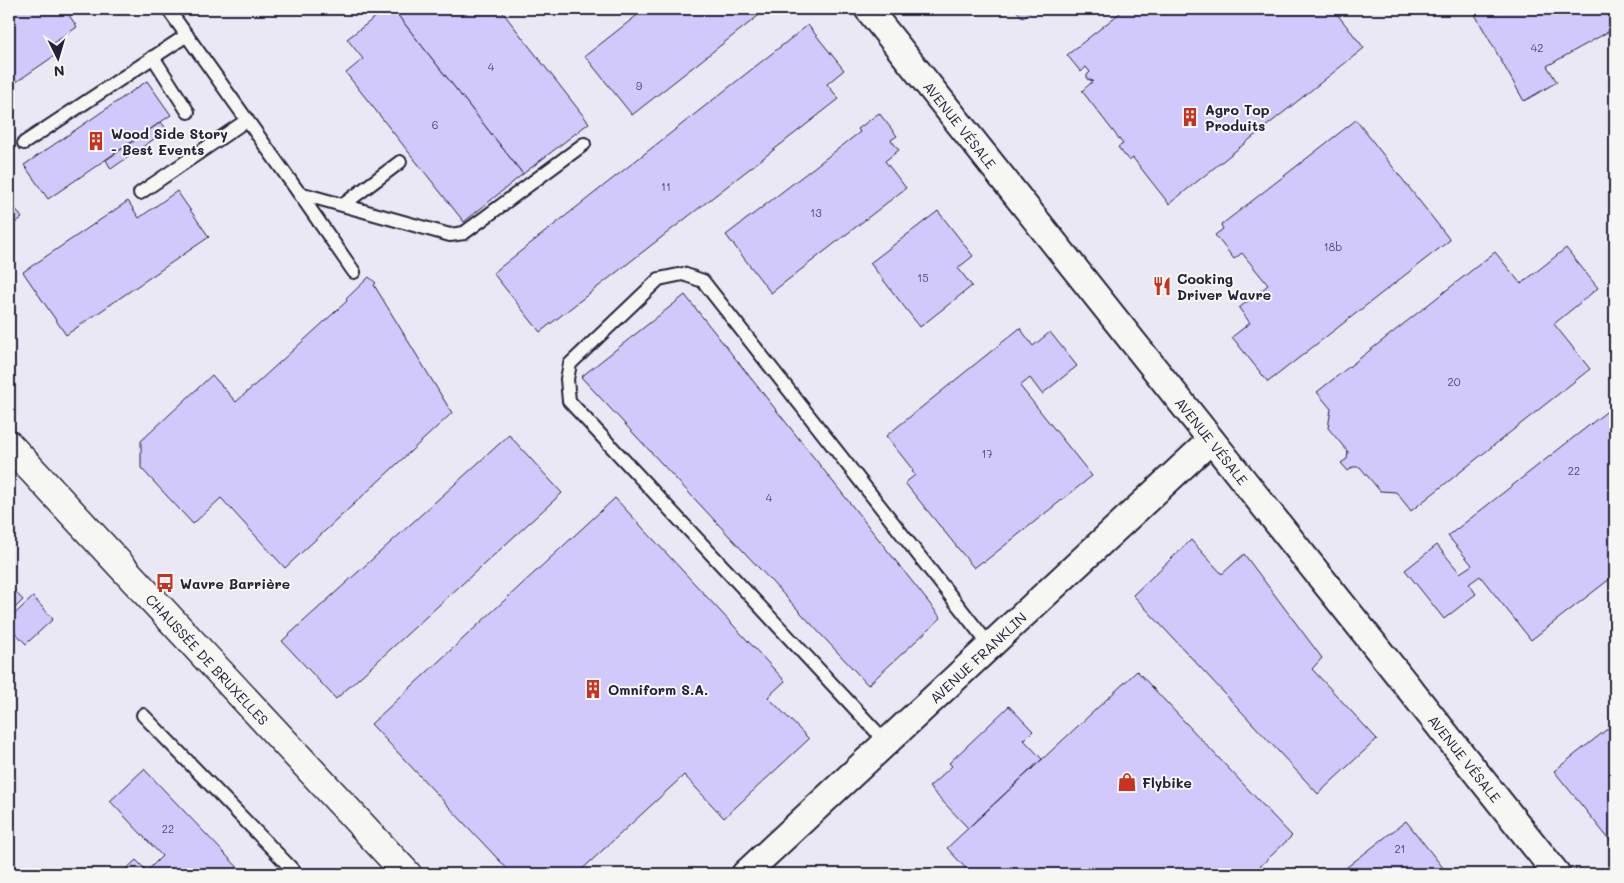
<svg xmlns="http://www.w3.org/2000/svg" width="1624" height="883" viewBox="0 0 1624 883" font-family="Mali,sans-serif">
	<rect width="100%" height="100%" fill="#f6f6f2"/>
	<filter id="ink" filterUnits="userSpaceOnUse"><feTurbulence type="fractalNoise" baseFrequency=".02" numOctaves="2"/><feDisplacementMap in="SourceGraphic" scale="10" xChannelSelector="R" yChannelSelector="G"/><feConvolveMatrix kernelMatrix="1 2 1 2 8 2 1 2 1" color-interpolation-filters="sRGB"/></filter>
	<g filter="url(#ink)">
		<rect fill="#ebe8f5" x="9" y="9" width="1606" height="865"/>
		<g fill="#d1c9fc" stroke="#22223b">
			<polygon points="9,9 65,9 77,27 51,45 57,54 9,87"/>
			<polygon points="386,9 393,9 523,174 464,222 346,73 363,59 347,39"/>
			<polygon points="393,9 500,9 589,123 523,174"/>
			<polygon points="645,9 767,9 632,115 585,56"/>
			<polygon points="1015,9 1034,9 1023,18"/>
			<polygon points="1125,9 1333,9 1364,48 1169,204 1133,158 1129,161 1118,147 1123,144 1082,91 1093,81 1087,79 1087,75 1090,72 1086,67 1081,72 1067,55"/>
			<polygon points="1477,9 1608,9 1615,22 1615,28 1547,66 1557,82 1524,101 1473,11"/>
			<polygon points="808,25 844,70 827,84 839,99 540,332 493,273"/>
			<polygon points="147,81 171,115 48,199 24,165"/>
			<polygon points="879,113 897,136 891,140 899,150 885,161 906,188 771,293 726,235 860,132 858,129"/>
			<polygon points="1356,120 1450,240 1268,382 1232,337 1250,323 1239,308 1268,285 1242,253 1234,259 1215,235 1223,229 1221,225"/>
			<polygon points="161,122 167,130 111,169 106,160"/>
			<polygon points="177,191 209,237 66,335 23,272 128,201 139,218"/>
			<polygon points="9,199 22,218 9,227"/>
			<polygon points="938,211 973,256 958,268 972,286 920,327 870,263"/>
			<polygon points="1566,248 1598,288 1554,324 1590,369 1411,511 1396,492 1380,491 1360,467 1353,467 1348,471 1341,463 1347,459 1348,452 1328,428 1331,409 1317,392 1495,252 1521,284"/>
			<polygon points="369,277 376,283 374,285 452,413 285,568 221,498 193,524 141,468 141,441 212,375 236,402 347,301 346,299"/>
			<polygon points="685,295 941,618 868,685 581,377"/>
			<polygon points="1020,328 1033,346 1050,332 1077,366 1042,394 1030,378 1020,386 1092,476 984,562 983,561 974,568 905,483 915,475 912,471 913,470 886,436"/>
			<polygon points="1615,405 1615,575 1531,640 1480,576 1469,584 1476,594 1444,619 1405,570 1437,545 1460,573 1472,565 1448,536"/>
			<polygon points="509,435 562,493 336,699 282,641"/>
			<polygon points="615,498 785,681 768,697 809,739 724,818 684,775 577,874 512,874 371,724"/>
			<polygon points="1191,540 1222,574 1244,554 1322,658 1312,669 1377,739 1318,794 1133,595"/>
			<polygon points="9,585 23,600 9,614"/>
			<polygon points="33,597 53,619 26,644 9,626 9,619"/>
			<polygon points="1137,671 1292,836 1252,874 971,874 947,848"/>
			<polygon points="1009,706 1033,731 1024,740 1042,759 968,828 929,787 952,766 949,763"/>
			<polygon points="1615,723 1615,840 1612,843 1554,771"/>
			<polygon points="144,769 244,874 121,874 136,860 147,871 162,856 110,801"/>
			<polygon points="1406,821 1448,874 1338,874"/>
		</g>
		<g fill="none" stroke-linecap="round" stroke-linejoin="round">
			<g stroke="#22223b" stroke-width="16">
				<g id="service">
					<polyline points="168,9 299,193 354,272"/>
					<polyline points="153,57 188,112"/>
					<polyline points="24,143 187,35"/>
					<polyline points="140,193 247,120"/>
					<polyline points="299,193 450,235 464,233 584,144"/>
					<polyline points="343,205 400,162"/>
					<polyline points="143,715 293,870 295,874"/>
					<polyline points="886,742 569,401 567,379 570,364 659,279 683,274 703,281 990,646"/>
				</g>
			</g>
			<g stroke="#22223b" stroke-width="30">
				<g id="minor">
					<path id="s1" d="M868 9 1557 874"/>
					<path id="s2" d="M745 874 1211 440"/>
				</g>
			</g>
			<g stroke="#22223b" stroke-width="31">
				<g id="primary">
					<path id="s3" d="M9 445 407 874"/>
				</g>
			</g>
			<use href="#service" stroke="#f6f6f2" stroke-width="12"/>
			<use href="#minor" stroke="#f6f6f2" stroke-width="26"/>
			<use href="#primary" stroke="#f6f6f2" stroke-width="28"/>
		</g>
	</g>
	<defs>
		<g id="building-bare" transform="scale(1.5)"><path d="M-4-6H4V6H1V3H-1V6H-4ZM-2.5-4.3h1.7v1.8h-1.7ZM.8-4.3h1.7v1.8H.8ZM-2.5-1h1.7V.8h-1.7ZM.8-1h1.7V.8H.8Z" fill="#c8321e" stroke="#f6f6f2" stroke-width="2.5" paint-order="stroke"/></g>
		<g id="restaurant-bare" transform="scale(1.5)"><path d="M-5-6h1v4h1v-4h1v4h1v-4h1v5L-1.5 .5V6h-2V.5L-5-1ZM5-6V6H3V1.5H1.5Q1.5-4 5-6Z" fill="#c8321e" stroke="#f6f6f2" stroke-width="2.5" paint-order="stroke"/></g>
		<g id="bus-bare" transform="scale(1.5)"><path d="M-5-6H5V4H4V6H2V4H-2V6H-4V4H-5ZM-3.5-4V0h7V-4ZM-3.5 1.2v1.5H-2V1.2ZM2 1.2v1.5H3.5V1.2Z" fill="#c8321e" stroke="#f6f6f2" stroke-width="2.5" paint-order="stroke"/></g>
		<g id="shop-bare" transform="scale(1.5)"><path d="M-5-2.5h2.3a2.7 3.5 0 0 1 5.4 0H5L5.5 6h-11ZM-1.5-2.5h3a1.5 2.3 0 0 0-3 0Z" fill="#c8321e" stroke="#f6f6f2" stroke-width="2.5" paint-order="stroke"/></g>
	</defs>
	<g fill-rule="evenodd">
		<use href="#building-bare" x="1190" y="117"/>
		<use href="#building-bare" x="96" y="141"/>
		<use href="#restaurant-bare" x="1162" y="286"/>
		<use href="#bus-bare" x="165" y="583"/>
		<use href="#building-bare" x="593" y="689"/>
		<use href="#shop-bare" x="1127" y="782"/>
	</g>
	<g text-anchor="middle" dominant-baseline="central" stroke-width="4" stroke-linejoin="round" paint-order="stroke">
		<g font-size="11" fill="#4e4c6b">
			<text x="1537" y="47">42</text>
			<text x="491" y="66">4</text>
			<text x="639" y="85">9</text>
			<text x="435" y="124">6</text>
			<text x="666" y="186">11</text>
			<text x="816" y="212">13</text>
			<text x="1333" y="246">18b</text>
			<text x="923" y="277">15</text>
			<text x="1454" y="381">20</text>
			<text x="987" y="453">17</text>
			<text x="1574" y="470">22</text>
			<text x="769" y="497">4</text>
			<text x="168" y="828">22</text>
			<text x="1400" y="848">21</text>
		</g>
		<g font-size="14" font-weight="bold" fill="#22223b" stroke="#f6f6f2" text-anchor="start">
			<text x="1205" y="109">Agro Top<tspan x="1205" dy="16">Produits</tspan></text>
			<text x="111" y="133">Wood Side Story<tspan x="111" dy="16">- Best Events</tspan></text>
			<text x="1177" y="278">Cooking<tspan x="1177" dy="16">Driver Wavre</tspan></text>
			<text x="180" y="583">Wavre Barrière</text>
			<text x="608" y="689">Omniform S.A.</text>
			<text x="1142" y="782">Flybike</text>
		</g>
		<g font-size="14" fill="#22223b" stroke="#f6f6f2">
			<text stroke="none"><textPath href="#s1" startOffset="148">AVENUE VÉSALE</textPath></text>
			<text stroke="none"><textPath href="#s1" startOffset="552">AVENUE VÉSALE</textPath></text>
			<text stroke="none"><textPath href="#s2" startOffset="318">AVENUE FRANKLIN</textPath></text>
			<text stroke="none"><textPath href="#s3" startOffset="292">CHAUSSÉE DE BRUXELLES</textPath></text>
			<text stroke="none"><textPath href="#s1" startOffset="958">AVENUE VÉSALE</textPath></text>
		</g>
	</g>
	<rect width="1624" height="883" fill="none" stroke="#f6f6f2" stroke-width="30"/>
	<rect x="15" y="15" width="1594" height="853" fill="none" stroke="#22223b" stroke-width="2" filter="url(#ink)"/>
	<g transform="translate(58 58) rotate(175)" stroke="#f6f6f2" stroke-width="4" paint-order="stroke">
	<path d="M0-4L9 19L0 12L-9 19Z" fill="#22223b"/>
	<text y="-8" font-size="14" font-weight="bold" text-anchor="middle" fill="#22223b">N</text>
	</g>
</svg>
